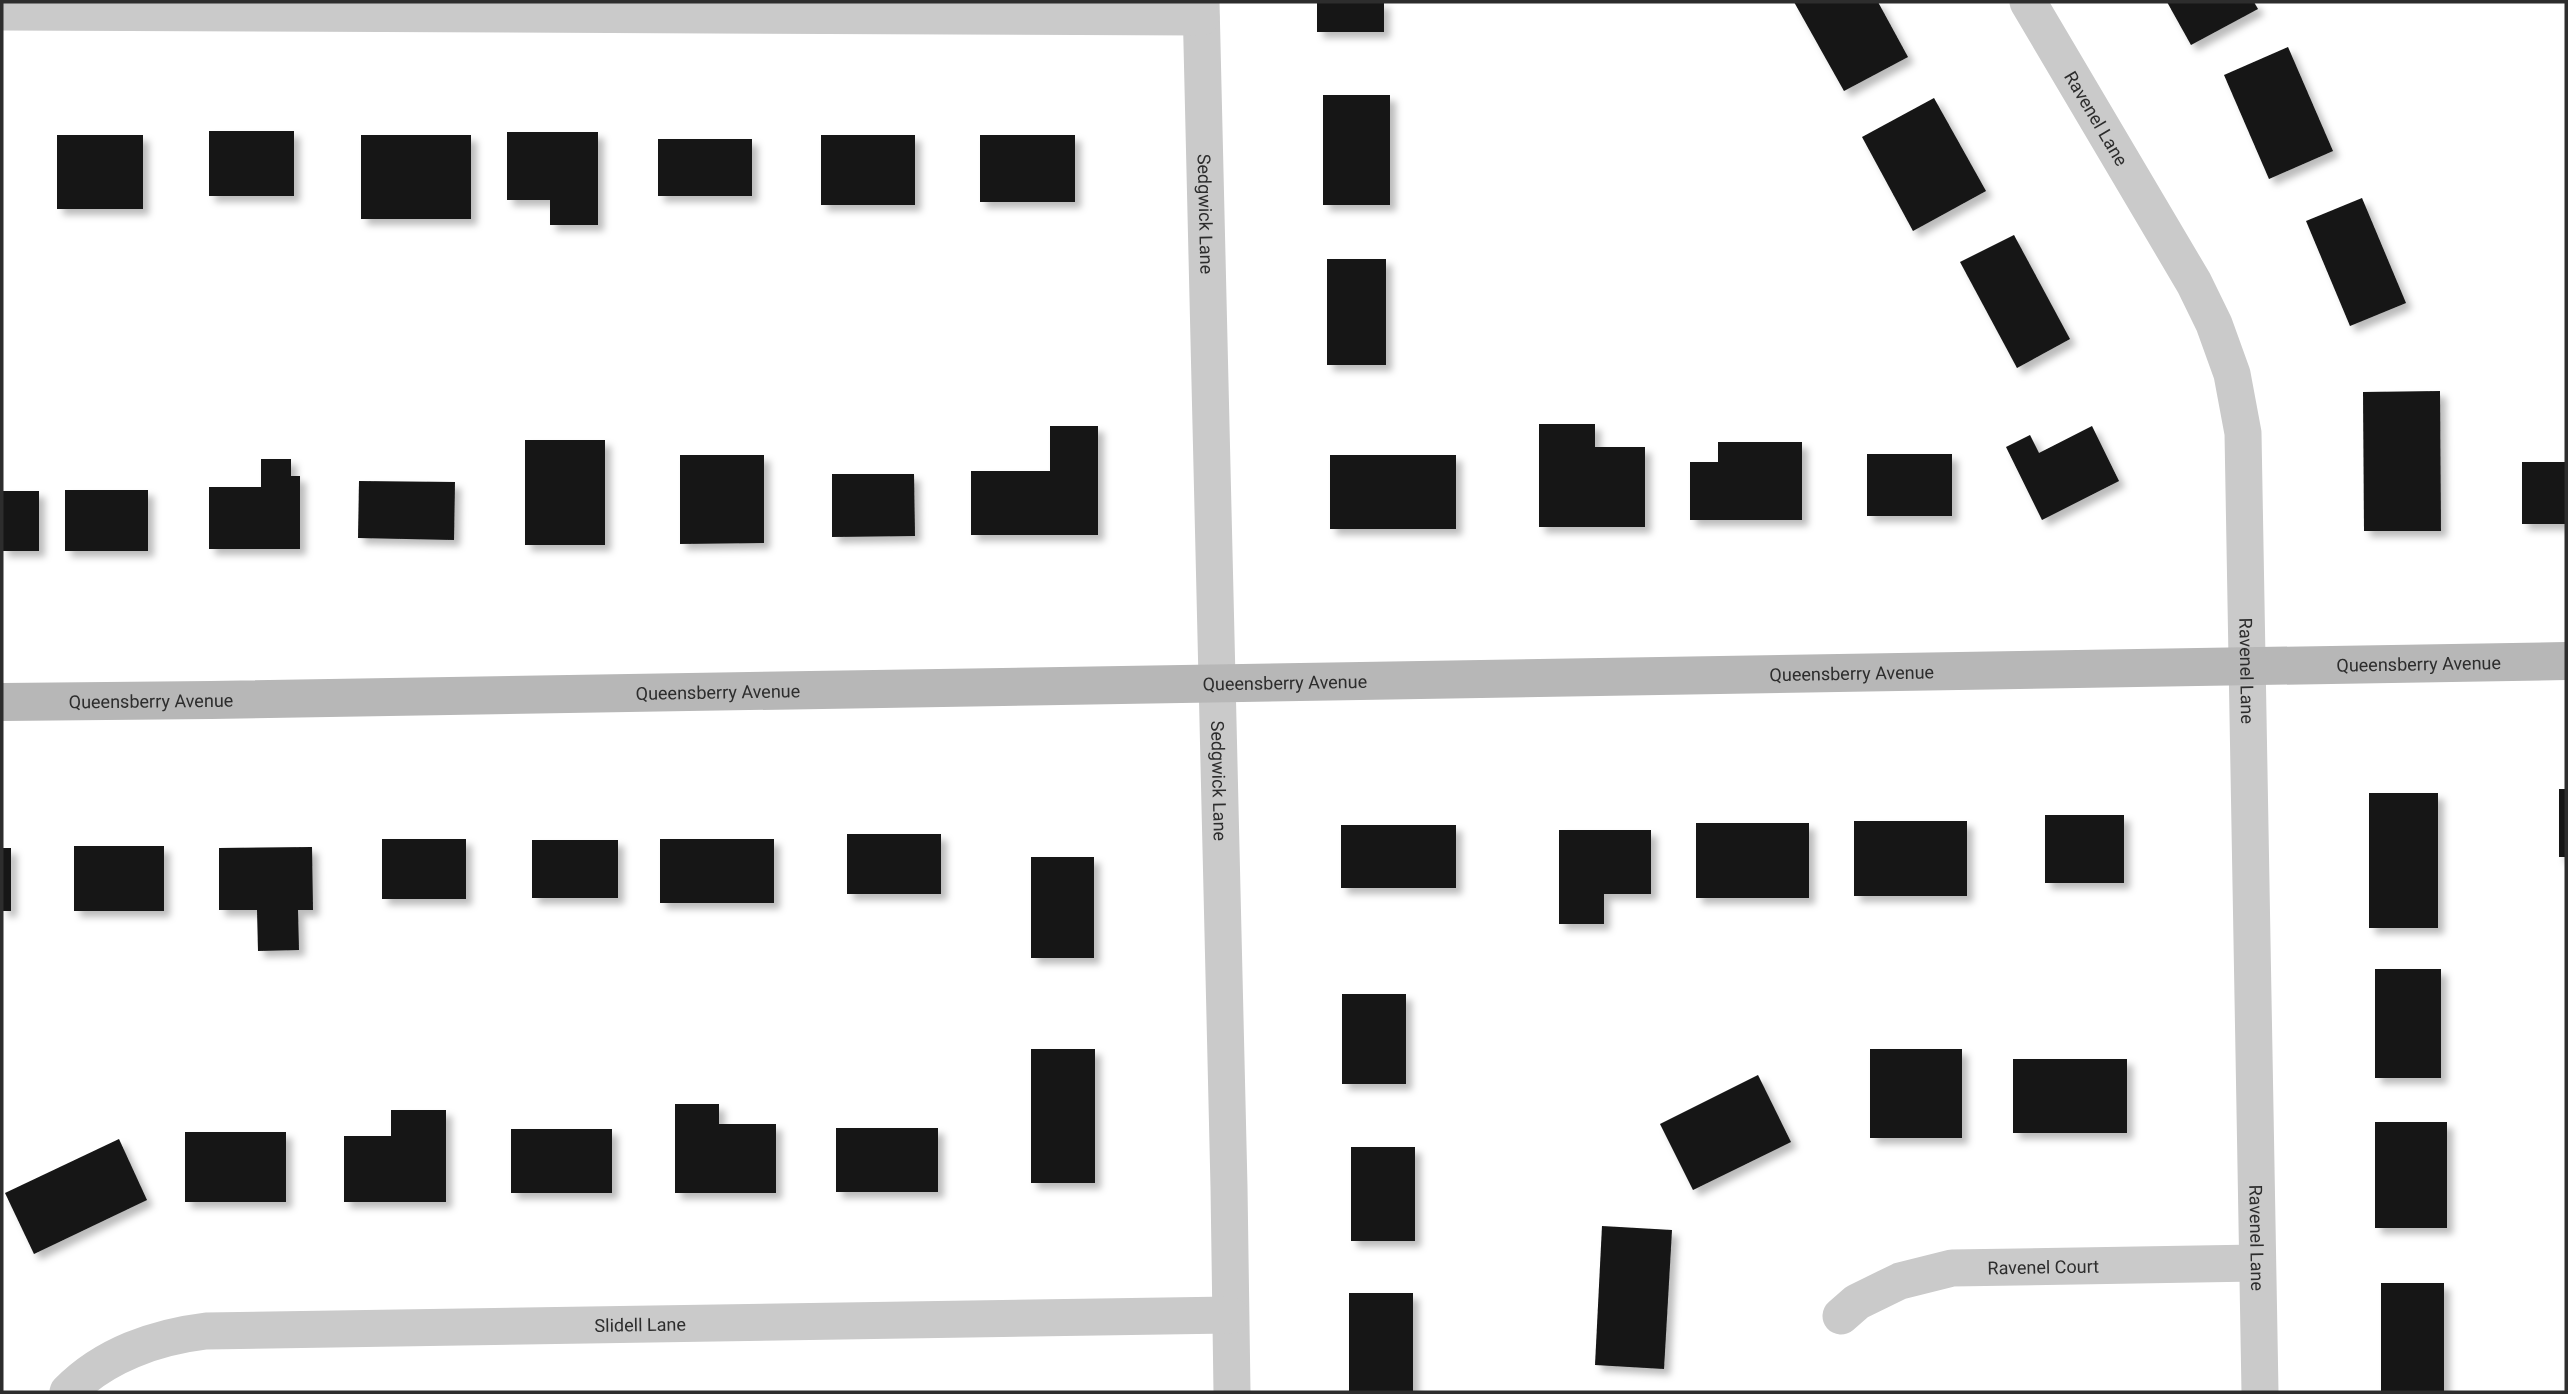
<svg xmlns="http://www.w3.org/2000/svg" width="2568" height="1394" viewBox="0 0 2568 1394" font-family="Roboto,sans-serif">
	<defs>
		<filter id="shadow"><feDropShadow dx="6" dy="6" stdDeviation="3.5" flood-color="#0004"/></filter>
	</defs>
	<rect width="100%" height="100%" fill="#fff"/>
	<g fill="#141414" filter="url(#shadow)">
		<rect x="1317" y="2" width="67" height="30"/>
		<polygon points="1794,2 1878,2 1908,57 1844,91"/>
		<polygon points="2167,2 2254,2 2258,9 2191,45"/>
		<polygon points="2288,47 2333,151 2269,179 2224,75"/>
		<rect x="1323" y="95" width="67" height="110"/>
		<polygon points="1934,98 1986,191 1913,231 1862,137"/>
		<rect x="209" y="131" width="85" height="65"/>
		<polygon points="507,132 598,132 598,225 550,225 550,200 507,200"/>
		<rect x="57" y="135" width="86" height="74"/>
		<rect x="361" y="135" width="110" height="84"/>
		<rect x="821" y="135" width="94" height="70"/>
		<rect x="980" y="135" width="95" height="67"/>
		<rect x="658" y="139" width="94" height="57"/>
		<polygon points="2362,198 2406,303 2350,326 2306,221"/>
		<polygon points="2014,235 2070,339 2017,368 1960,262"/>
		<rect x="1327" y="259" width="59" height="106"/>
		<polygon points="2440,391 2441,531 2364,531 2363,392"/>
		<polygon points="1539,424 1595,424 1595,447 1645,447 1645,527 1539,527"/>
		<polygon points="1050,426 1098,426 1098,535 971,535 971,471 1050,471"/>
		<polygon points="2092,426 2119,481 2042,520 2006,447 2030,435 2039,453"/>
		<rect x="525" y="440" width="80" height="105"/>
		<polygon points="1718,442 1802,442 1802,520 1690,520 1690,462 1718,462"/>
		<rect x="1867" y="454" width="85" height="62"/>
		<polygon points="680,455 764,455 764,543 680,544"/>
		<rect x="1330" y="455" width="126" height="74"/>
		<polygon points="261,459 291,459 291,476 300,476 300,549 209,549 209,487 261,487"/>
		<rect x="2522" y="462" width="44" height="62"/>
		<polygon points="832,474 914,474 915,536 832,537"/>
		<polygon points="359,481 455,482 454,540 358,538"/>
		<rect x="65" y="490" width="83" height="61"/>
		<rect x="2" y="491" width="37" height="60"/>
		<rect x="2559" y="789" width="7" height="68"/>
		<rect x="2369" y="793" width="69" height="135"/>
		<rect x="2045" y="815" width="79" height="68"/>
		<rect x="1854" y="821" width="113" height="75"/>
		<rect x="1696" y="823" width="113" height="75"/>
		<rect x="1341" y="825" width="115" height="63"/>
		<polygon points="1559,830 1651,830 1651,894 1604,894 1604,924 1559,924"/>
		<rect x="847" y="834" width="94" height="60"/>
		<rect x="382" y="839" width="84" height="60"/>
		<rect x="660" y="839" width="114" height="64"/>
		<rect x="532" y="840" width="86" height="58"/>
		<rect x="74" y="846" width="90" height="65"/>
		<polygon points="312,847 313,910 298,910 299,950 258,951 257,910 219,910 219,848"/>
		<rect x="2" y="848" width="9" height="63"/>
		<rect x="1031" y="857" width="63" height="101"/>
		<rect x="2375" y="969" width="66" height="109"/>
		<rect x="1342" y="994" width="64" height="90"/>
		<rect x="1031" y="1049" width="64" height="134"/>
		<rect x="1870" y="1049" width="92" height="89"/>
		<rect x="2013" y="1059" width="114" height="74"/>
		<polygon points="1758,1075 1791,1142 1693,1190 1660,1124"/>
		<polygon points="675,1104 719,1104 719,1124 776,1124 776,1193 675,1193"/>
		<polygon points="391,1110 446,1110 446,1202 344,1202 344,1136 391,1136"/>
		<rect x="2375" y="1122" width="72" height="106"/>
		<rect x="836" y="1128" width="102" height="64"/>
		<rect x="511" y="1129" width="101" height="64"/>
		<rect x="185" y="1132" width="101" height="70"/>
		<polygon points="119,1139 147,1200 34,1254 5,1193"/>
		<rect x="1351" y="1147" width="64" height="94"/>
		<polygon points="1602,1226 1672,1230 1664,1369 1595,1365"/>
		<rect x="2381" y="1283" width="63" height="109"/>
		<rect x="1349" y="1293" width="64" height="99"/>
	</g>
	<g fill="none" stroke-linecap="round" stroke-linejoin="round">
		<g stroke="#cacaca" stroke-width="37">
			<path id="s1" d="M1201 2 1229 1187 1232 1392"/>
			<path id="s2" d="M2028 2 2194 283 2214 324 2232 374 2243 433 2260 1392"/>
			<polyline points="2,12 1201,17"/>
			<path id="s3" d="M1841 1316 1857 1302 1900 1281 1952 1268 2257 1263"/>
			<path id="s4" d="M68 1392C104 1355 156 1337 206 1331L1230 1315"/>
		</g>
		<path stroke="#b7b7b7" stroke-width="38" id="s5" d="M2 702 211 700 2566 661"/>
	</g>
	<g text-anchor="middle" dominant-baseline="central" stroke-width="7" stroke-linejoin="round" paint-order="stroke">
		<g font-size="18" fill="#2d2d2d" stroke="#fff">
			<text stroke="none"><textPath href="#s2" startOffset="135">Ravenel Lane</textPath></text>
			<text stroke="none"><textPath href="#s1" startOffset="212">Sedgwick Lane</textPath></text>
			<text stroke="none"><textPath href="#s5" startOffset="2417">Queensberry Avenue</textPath></text>
			<text stroke="none"><textPath href="#s2" startOffset="723">Ravenel Lane</textPath></text>
			<text stroke="none"><textPath href="#s5" startOffset="1850">Queensberry Avenue</textPath></text>
			<text stroke="none"><textPath href="#s5" startOffset="1283">Queensberry Avenue</textPath></text>
			<text stroke="none"><textPath href="#s5" startOffset="716">Queensberry Avenue</textPath></text>
			<text stroke="none"><textPath href="#s5" startOffset="149">Queensberry Avenue</textPath></text>
			<text stroke="none"><textPath href="#s1" startOffset="779">Sedgwick Lane</textPath></text>
			<text stroke="none"><textPath href="#s2" startOffset="1290">Ravenel Lane</textPath></text>
			<text stroke="none"><textPath href="#s3" startOffset="214">Ravenel Court</textPath></text>
			<text stroke="none"><textPath href="#s4" startOffset="588">Slidell Lane</textPath></text>
		</g>
	</g>
	<rect width="2568" height="1394" fill="none" stroke="#2d2d2d" stroke-width="7"/>
</svg>
